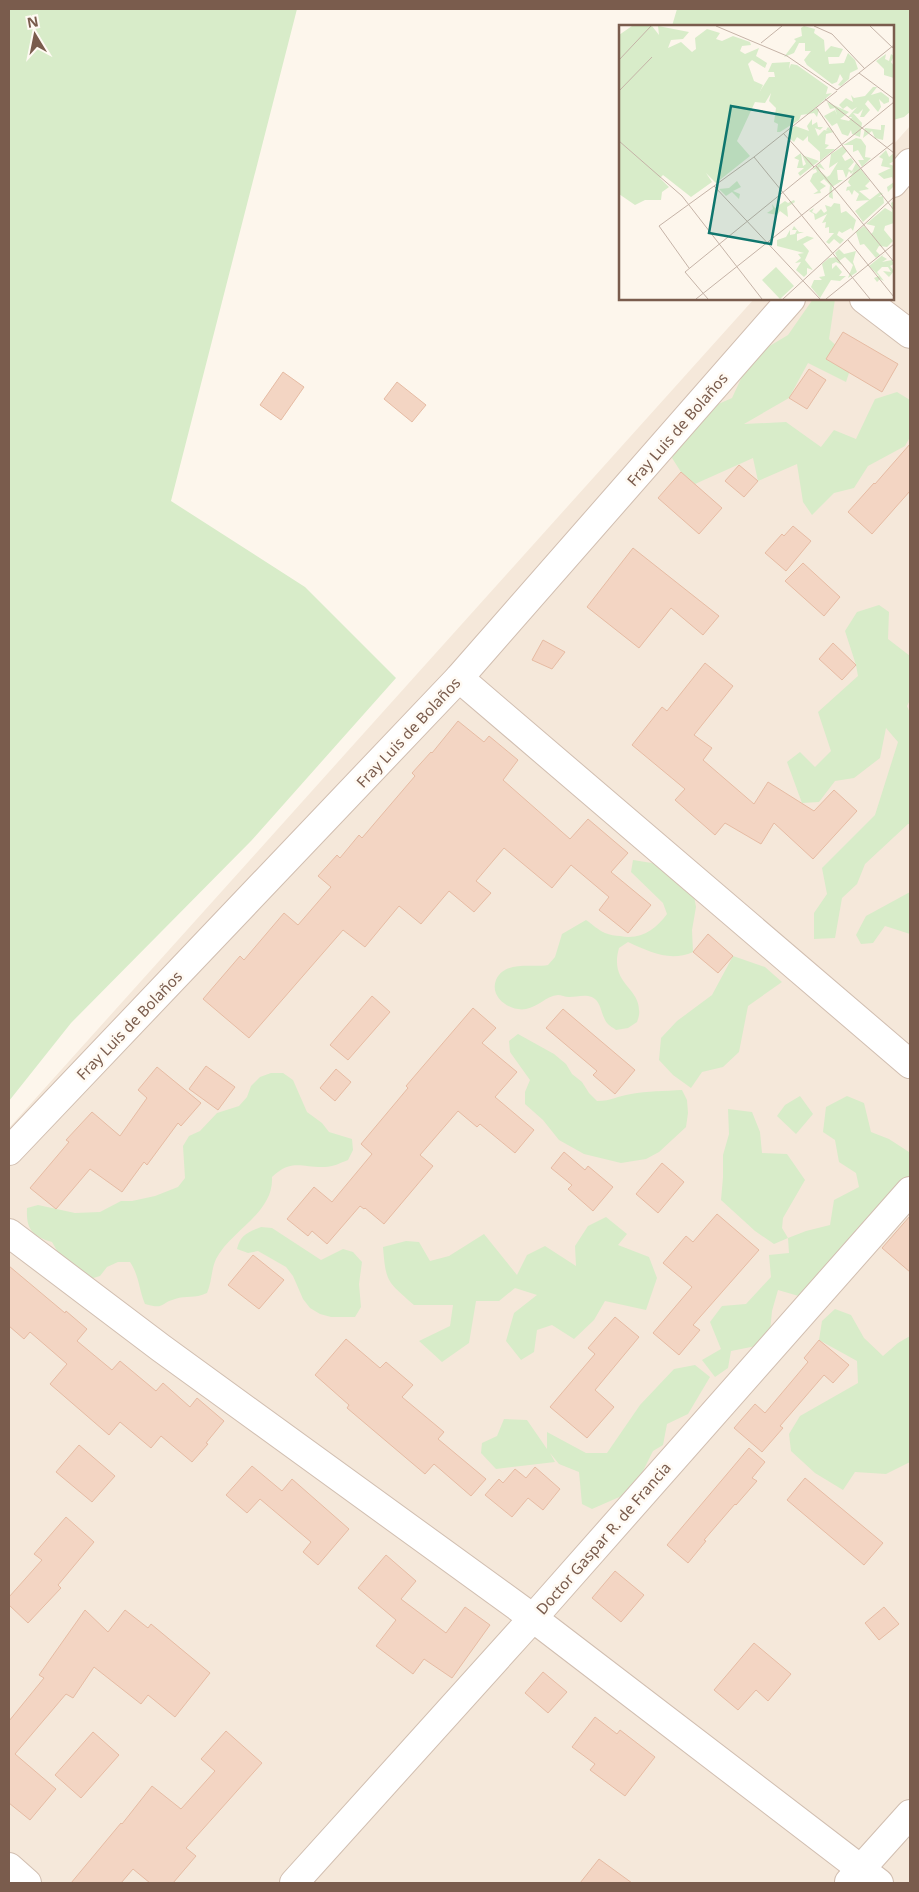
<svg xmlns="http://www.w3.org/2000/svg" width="919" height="1892" viewBox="0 0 919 1892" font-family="'Noto Sans',sans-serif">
	<rect width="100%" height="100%" fill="#fdf6ec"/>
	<polygon fill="#f5e8da" points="910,126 910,1883 9,1883 9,1128 754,299 893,299 893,145"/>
	<g fill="#d8ecc9">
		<polygon points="9,9 297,9 171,501 305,587 396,678 251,841 71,1023 9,1101"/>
		<polygon points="677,9 910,9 910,112 904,117 893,120 893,26 672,26"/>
		<polygon points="813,299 835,299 829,339 853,361 846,382 808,363 789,398 744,424 786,422 821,447 834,430 856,439 875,399 897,392 910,400 910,437 905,446 868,466 854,488 834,493 812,515 803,502 797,464 758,481 753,458 695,484 681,472 672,458 691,416 732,398 751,357 788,335"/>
		<polygon points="879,605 889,612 888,639 910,656 910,700 907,706 910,713 910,824 908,824 865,864 857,884 842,898 835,938 814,939 814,913 827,894 822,868 875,815 898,742 886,728 880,758 854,778 835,781 819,802 802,803 787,762 800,752 815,767 831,751 818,712 858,676 856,665 845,631 857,612"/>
		<path d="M633 860 658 864 694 896 696 907 692 930 693 952C670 962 650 952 628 942L619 948C609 983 639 987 639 1010 640 1014 638 1019 637 1022L628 1028 616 1030C614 1028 609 1026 607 1023 600 1014 602 998 588 996 582 995 575 997 569 997 565 997 561 995 558 995 546 996 538 1007 526 1009 511 1012 489 998 496 980 505 960 531 968 548 965L555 957 562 934 586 920C592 924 598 930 605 933 610 935 615 936 620 936 641 940 655 930 667 914L663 903 631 872Z"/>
		<polygon points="910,892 910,934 885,926 873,943 861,944 856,935 866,916"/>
		<polygon points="733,956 765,967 782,982 748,1006 739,1052 723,1067 702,1072 691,1088 673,1075 659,1060 661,1038 677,1021 712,995"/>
		<path d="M518 1034 554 1054 566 1064 572 1074 582 1082 589 1093 597 1101C612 1101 617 1096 631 1094 647 1091 665 1091 682 1090L687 1100 688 1113 686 1127 659 1152 646 1159 621 1163 584 1154 559 1140 543 1120 525 1104V1092L530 1080 510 1052 509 1041Z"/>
		<path d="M271 1073H283L293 1080 307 1112 322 1123 329 1132 352 1139 353 1150 348 1160C340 1163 333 1167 325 1167 302 1168 292 1158 272 1177 274 1213 231 1230 216 1259 211 1270 212 1282 207 1293 194 1299 187 1295 175 1299 160 1303 165 1310 145 1304 139 1290 139 1275 130 1262H118L107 1267 100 1276 90 1279 70 1273 52 1242C32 1236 26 1229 27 1208L38 1205 75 1213 100 1212 121 1201H132L155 1196 178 1187 185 1178 183 1146 189 1136 200 1131 217 1113 239 1106 247 1097 251 1086 260 1077Z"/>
		<polygon points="800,1096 813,1114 796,1134 777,1116 785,1105"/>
		<polygon points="847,1096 864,1103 871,1132 889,1139 909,1152 910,1202 802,1297 778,1290 772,1311 770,1331 756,1346 731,1351 728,1368 715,1377 702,1360 721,1349 710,1322 722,1306 746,1304 771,1277 769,1255 789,1253 788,1238 774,1244 755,1231 721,1200 723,1177 723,1155 729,1134 728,1109 752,1112 760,1132 762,1153 787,1154 805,1180 783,1218 782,1228 788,1238 806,1231 830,1225 834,1200 859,1187 856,1173 839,1162 835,1140 823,1132 826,1107"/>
		<path d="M606 1217 627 1234 618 1245 649 1257 657 1278 646 1310 605 1301 594 1320 574 1339 552 1325 537 1330 534 1352 521 1360 506 1341 514 1313 537 1295 515 1288 499 1301H476L469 1343 442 1362 419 1341 450 1326 453 1305H414C387 1281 386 1283 383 1247L406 1241 419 1242 430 1261 449 1256 484 1234 517 1275 527 1255 545 1246 576 1266 575 1246 588 1226Z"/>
		<path d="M261 1227 272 1228 321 1260 343 1249 353 1252 362 1262 359 1284 361 1307 355 1317H331L320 1314 310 1308 303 1299 293 1276 286 1267 258 1251 248 1253 237 1249C240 1235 248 1232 261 1227Z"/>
		<polygon points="835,1309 851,1315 864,1338 883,1356 898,1343 910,1336 910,1462 886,1474 855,1472 843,1490 815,1473 791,1451 789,1434 800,1416 858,1383 857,1361 819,1340 822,1321"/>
		<polygon points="695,1365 710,1377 688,1414 667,1424 663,1445 653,1451 633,1491 592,1509 582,1504 579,1472 559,1464 550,1453 555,1462 496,1469 481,1453 482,1443 497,1436 504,1419 527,1420 547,1449 547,1432 586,1453 607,1453 640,1405 674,1369"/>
	</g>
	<g fill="#f3d5c3" stroke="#e6bba3">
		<polygon points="843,332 898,364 882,392 826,359"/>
		<polygon points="809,369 826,380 807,409 789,398"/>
		<polygon points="283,372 304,387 281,420 260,405"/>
		<polygon points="397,382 426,405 412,422 384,399"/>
		<polygon points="910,444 910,491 872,534 848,512 874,483 875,484"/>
		<polygon points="739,465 758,481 744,497 725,481"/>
		<polygon points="681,472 722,508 699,534 658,498"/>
		<polygon points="793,526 811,541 786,571 765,553 782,534 784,536"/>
		<polygon points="633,548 719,616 703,635 671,608 639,648 587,607"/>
		<polygon points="803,563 840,597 824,616 785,581"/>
		<polygon points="543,640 565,652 552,669 532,660"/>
		<polygon points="833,643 856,665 842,680 819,659"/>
		<polygon points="705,663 733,686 694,735 712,748 703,760 754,804 768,782 814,811 834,790 857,811 813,859 774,823 761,844 725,823 715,835 675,800 685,789 632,745 662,707 667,711"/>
		<polygon points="458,721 484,742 489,736 518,760 503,780 570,839 588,819 628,853 611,872 651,905 628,933 599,910 609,897 571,865 552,888 504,848 476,881 491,893 474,912 449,891 421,924 399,906 365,947 343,930 249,1038 203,999 240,956 244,960 284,913 298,925 331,887 318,876 337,855 340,858 359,835 362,838 415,776 412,773 431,752 432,753"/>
		<polygon points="708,934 733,956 718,973 693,952"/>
		<polygon points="372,996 390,1012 348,1060 330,1045"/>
		<polygon points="473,1008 496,1028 482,1043 517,1072 495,1097 534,1130 515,1153 480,1124 477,1127 458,1111 420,1155 433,1166 384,1224 365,1208 364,1209 360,1206 327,1244 312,1231 308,1236 287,1219 314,1187 332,1202 372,1154 361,1144 408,1088 406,1086"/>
		<polygon points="563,1009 635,1070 615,1094 593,1075 597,1071 546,1028"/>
		<polygon points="206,1066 235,1087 218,1110 189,1089"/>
		<polygon points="157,1067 201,1103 181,1126 178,1123 147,1165 144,1162 122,1192 90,1169 56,1209 30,1188 69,1142 66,1140 92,1112 120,1136 147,1098 138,1090"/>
		<polygon points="336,1069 351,1082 335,1101 320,1088"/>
		<polygon points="564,1152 585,1170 588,1166 613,1187 593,1211 568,1189 572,1185 551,1168"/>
		<polygon points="662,1163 684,1182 658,1213 636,1194"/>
		<polygon points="717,1214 759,1250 693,1325 700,1330 679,1355 653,1333 692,1287 663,1263 686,1236 693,1242"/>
		<polygon points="910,1216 910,1272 882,1248"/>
		<polygon points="253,1255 284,1280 259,1309 228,1285"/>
		<polygon points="9,1266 65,1313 66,1311 87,1329 77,1341 112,1370 120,1361 156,1391 163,1383 190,1407 197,1398 224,1421 206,1443 208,1444 192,1462 161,1436 151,1448 120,1422 109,1435 50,1384 67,1364 30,1332 24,1339 9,1326"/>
		<polygon points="615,1317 639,1337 595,1390 614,1407 587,1438 550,1407 595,1354 588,1348"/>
		<polygon points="346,1339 380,1368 386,1362 413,1385 402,1397 444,1432 438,1439 486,1479 471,1496 434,1464 425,1474 347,1408 349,1405 315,1375"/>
		<polygon points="819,1340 849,1365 833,1383 824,1375 780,1426 783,1428 762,1452 734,1428 755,1404 765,1413 808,1362 804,1358"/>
		<polygon points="79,1445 115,1476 92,1502 56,1472"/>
		<polygon points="749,1448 765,1462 752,1478 757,1481 736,1505 735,1504 704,1540 706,1541 688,1563 667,1545"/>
		<polygon points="252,1466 282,1491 292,1479 349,1529 318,1565 303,1552 311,1542 260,1499 247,1513 226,1495"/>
		<polygon points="535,1467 560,1489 543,1510 528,1498 512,1517 485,1495 499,1479 503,1483 515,1469 526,1478"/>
		<polygon points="805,1478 883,1543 864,1565 787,1500"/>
		<polygon points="66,1517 94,1542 58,1585 61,1588 28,1623 9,1605 9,1597 42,1560 34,1554"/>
		<polygon points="386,1555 416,1581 401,1599 446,1633 465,1607 490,1625 452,1678 424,1659 413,1674 376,1646 396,1620 358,1588"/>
		<polygon points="615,1571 644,1595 621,1622 592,1598"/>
		<polygon points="884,1607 899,1624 879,1640 865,1623"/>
		<polygon points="85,1610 108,1632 125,1610 148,1628 151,1624 210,1673 175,1717 148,1695 141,1704 94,1667 73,1698 66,1694 15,1754 56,1789 30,1820 9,1803 9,1721 44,1678 39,1675"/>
		<polygon points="754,1643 791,1674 768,1701 756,1690 738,1710 714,1690"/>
		<polygon points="543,1672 567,1692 548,1713 525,1693"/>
		<polygon points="595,1717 617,1734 620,1730 655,1757 625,1796 590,1770 595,1764 572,1747"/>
		<polygon points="226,1731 262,1763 186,1848 196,1856 173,1883 150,1883 133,1869 121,1883 71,1883 121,1823 122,1824 152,1786 181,1809 215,1771 201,1759"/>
		<polygon points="93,1732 119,1755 81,1798 55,1775"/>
		<polygon points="599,1859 632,1883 580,1883"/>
	</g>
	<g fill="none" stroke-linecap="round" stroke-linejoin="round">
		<g stroke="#d1beb0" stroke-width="30">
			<g id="minor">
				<polyline points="893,183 910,163"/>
				<polyline points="864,299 910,334"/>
				<polyline points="459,678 910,1064"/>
				<polyline points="9,1151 459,678 791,299"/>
				<polyline points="9,1233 161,1348 533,1618 879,1883"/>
				<polyline points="9,1867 27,1883"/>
				<polyline points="849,1882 910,1814"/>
				<polyline points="294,1883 533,1618 910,1191"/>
			</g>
		</g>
		<use href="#minor" stroke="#fff" stroke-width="28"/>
	</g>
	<g text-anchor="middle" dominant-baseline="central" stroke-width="5" stroke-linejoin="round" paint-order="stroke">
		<g font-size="15" fill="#7a5c4d" stroke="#fffaf3">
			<text transform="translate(677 429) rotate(-49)">Fray Luis de Bolaños</text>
			<text transform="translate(408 732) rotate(-47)">Fray Luis de Bolaños</text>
			<text transform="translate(129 1025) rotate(-46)">Fray Luis de Bolaños</text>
			<text transform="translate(603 1538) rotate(-49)">Doctor Gaspar R. de Francia</text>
		</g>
	</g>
	<g transform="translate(619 25)">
		<rect width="275" height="275" fill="#fdf6ec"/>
		<path d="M13 1H33L40 10 39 1 70 7 64 14 52 15 49 23 62 17 73 27 77 24 76 13 88 4 101 8 97 14 103 16 114 11 131 17 132 20 123 21 121 26 126 29 140 23 137 31 148 38 146 43 133 35 129 39 135 56 144 60 141 66 150 52H156L155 47H149L153 38 171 37 170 44 172 39 178 40 209 62 207 69 213 68 195 84H200L198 92 195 88 182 90 180 95 161 107H158L159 99 155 97 157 83 150 76 152 68 146 78 136 77 118 116 131 131 97 158 87 148 93 157 72 172 44 150 41 153 50 162 43 167 42 175H26L16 180 0 169V10ZM185 1 196 4 195 8 205 15 206 27 212 21 224 24 220 32H209L210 39 225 38 229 28 236 35 239 44 231 48 230 54 222 61 219 60 224 54 221 49 218 57 213 59 188 40 185 35 192 26H186V18H180L175 28 165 32 177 16 175 14 183 11 182 3ZM267 29 266 34 270 36 272 29 275 31 272 37 275 41V53L265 50V44L257 36ZM254 62H258L252 70 262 67 270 73V77L265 79 260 74 262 82 259 87 249 75 246 79 251 85 245 92H241L244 84 239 89 234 88 243 98 241 112 233 109 232 105 229 111 223 109 218 98 213 101 205 91 216 85 218 90 216 83 211 84 208 77 230 87 221 94 230 96 233 92H229L238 82 233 85 228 81 224 84 220 80 227 73 234 77 232 70 235 73 246 71ZM193 94V100L198 97 199 102H204L201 105 196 103 199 111 205 105 210 106 207 105 209 102 215 107 207 109 206 119 210 120 206 124H216L201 136V127L189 116V111L184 116 178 112 175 117 170 113 171 104 176 101 190 106 188 101ZM262 100H266L264 115 256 113 253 106 244 113 246 103 262 105ZM237 113 242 114 247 121 246 132 252 133 243 142 239 135H245L239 125 234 127V120H224ZM224 121 228 126 223 131 226 136 232 133 235 137 229 144 233 146 237 138 251 156 246 161 250 164 240 166 251 175 237 176 240 169 235 165 233 170 230 165 227 166 228 162 232 161 229 157 235 145 232 149 230 146 227 153 224 145H218L219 155H224L213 162 214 174 210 172 211 160 205 154 201 157 207 161 201 165 202 168 194 169 199 166 191 156 194 149 198 147 197 144 193 145 201 138 206 145 200 142 201 146 208 152 211 150 219 137 210 143 212 129ZM267 125 270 132 275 128V136L270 139 275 141V161L269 167 268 162 275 157 273 152 265 154 259 149 272 143 262 141 264 134 260 132ZM182 128 184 141 187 139 183 130 200 136 181 151 179 148 185 143H178L180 135 175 133ZM118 156 122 162 114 166 121 169 120 174 113 167 107 171 100 164 110 163ZM261 167 264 169 259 172 264 171 265 178 244 197 236 186ZM175 175 176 177 168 182 169 192 161 186 158 190 148 188 154 184 153 179 156 183 166 176 169 178ZM275 176V198L266 201 265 205 274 216 268 222 260 221 257 226 261 230 257 233 245 219 241 220 237 207 245 201 252 209 254 207 256 201 247 199 266 183 273 187 272 178ZM215 178 221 179 222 188 227 186 237 195 234 206 232 203 223 208 220 206 218 210 225 215 221 219 215 214 210 219 207 217 215 208H210V202L206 203 207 197 203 198 208 189 196 195 195 189 190 186 195 183 193 187 197 189 202 184 205 188 208 186 206 180 212 182ZM175 201 180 207H185L178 209V216L188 211 195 213 184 219 190 226 186 235 194 245 188 243V249L185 252 177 245 182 237 176 238 182 233 179 229 185 228 158 221V215L167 212 171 205V210L176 209 178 205H173ZM220 224 225 229 237 226 234 237 238 247 229 253 234 240 226 232 220 236 223 240 217 237 213 239V244L217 240 223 247 220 251H227L221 256 212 255 201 273 192 262 195 255H203L200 252 206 251 203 239 210 233 218 232 216 228ZM266 228 263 231 268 234 263 237 273 235 275 239 271 241 275 246 270 252 264 246 272 247 269 242H263L258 247 265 256 261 254 258 257 255 253 260 251 250 241ZM157 242 175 261 161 274 143 255Z" fill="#d8ecc9"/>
		<path fill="none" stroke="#c5b3a7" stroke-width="1" d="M97 1 168 31 218 65 240 48 275 74M195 1 213 9 246 44M251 1 274 23M142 18 163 1M0 35 32 1M240 48 275 20M0 66 33 32M206 74 275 128M197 82 223 120 275 185M164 108 195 142M0 116 63 171 143 274M135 132 251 274M197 141 275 237M95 161 201 274M229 215 275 272M70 243 40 201 135 132 218 66M77 274 275 117M89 274 66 247 275 77M164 274 275 172M207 274 275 219"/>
		<path fill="#0f766e" fill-opacity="0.15" stroke="#0f766e" stroke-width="2.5" d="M112 81 174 92 152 219 90 208Z"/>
		<rect width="275" height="275" fill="none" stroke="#7a5c4d" stroke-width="2.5"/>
	</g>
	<rect width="919" height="1892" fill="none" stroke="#7a5c4d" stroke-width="20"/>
	<g transform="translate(35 35) rotate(350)" stroke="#fffaf3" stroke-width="4" paint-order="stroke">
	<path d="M0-4L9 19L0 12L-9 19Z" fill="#7a5c4d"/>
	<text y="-8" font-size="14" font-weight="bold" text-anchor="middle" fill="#7a5c4d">N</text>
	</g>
</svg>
